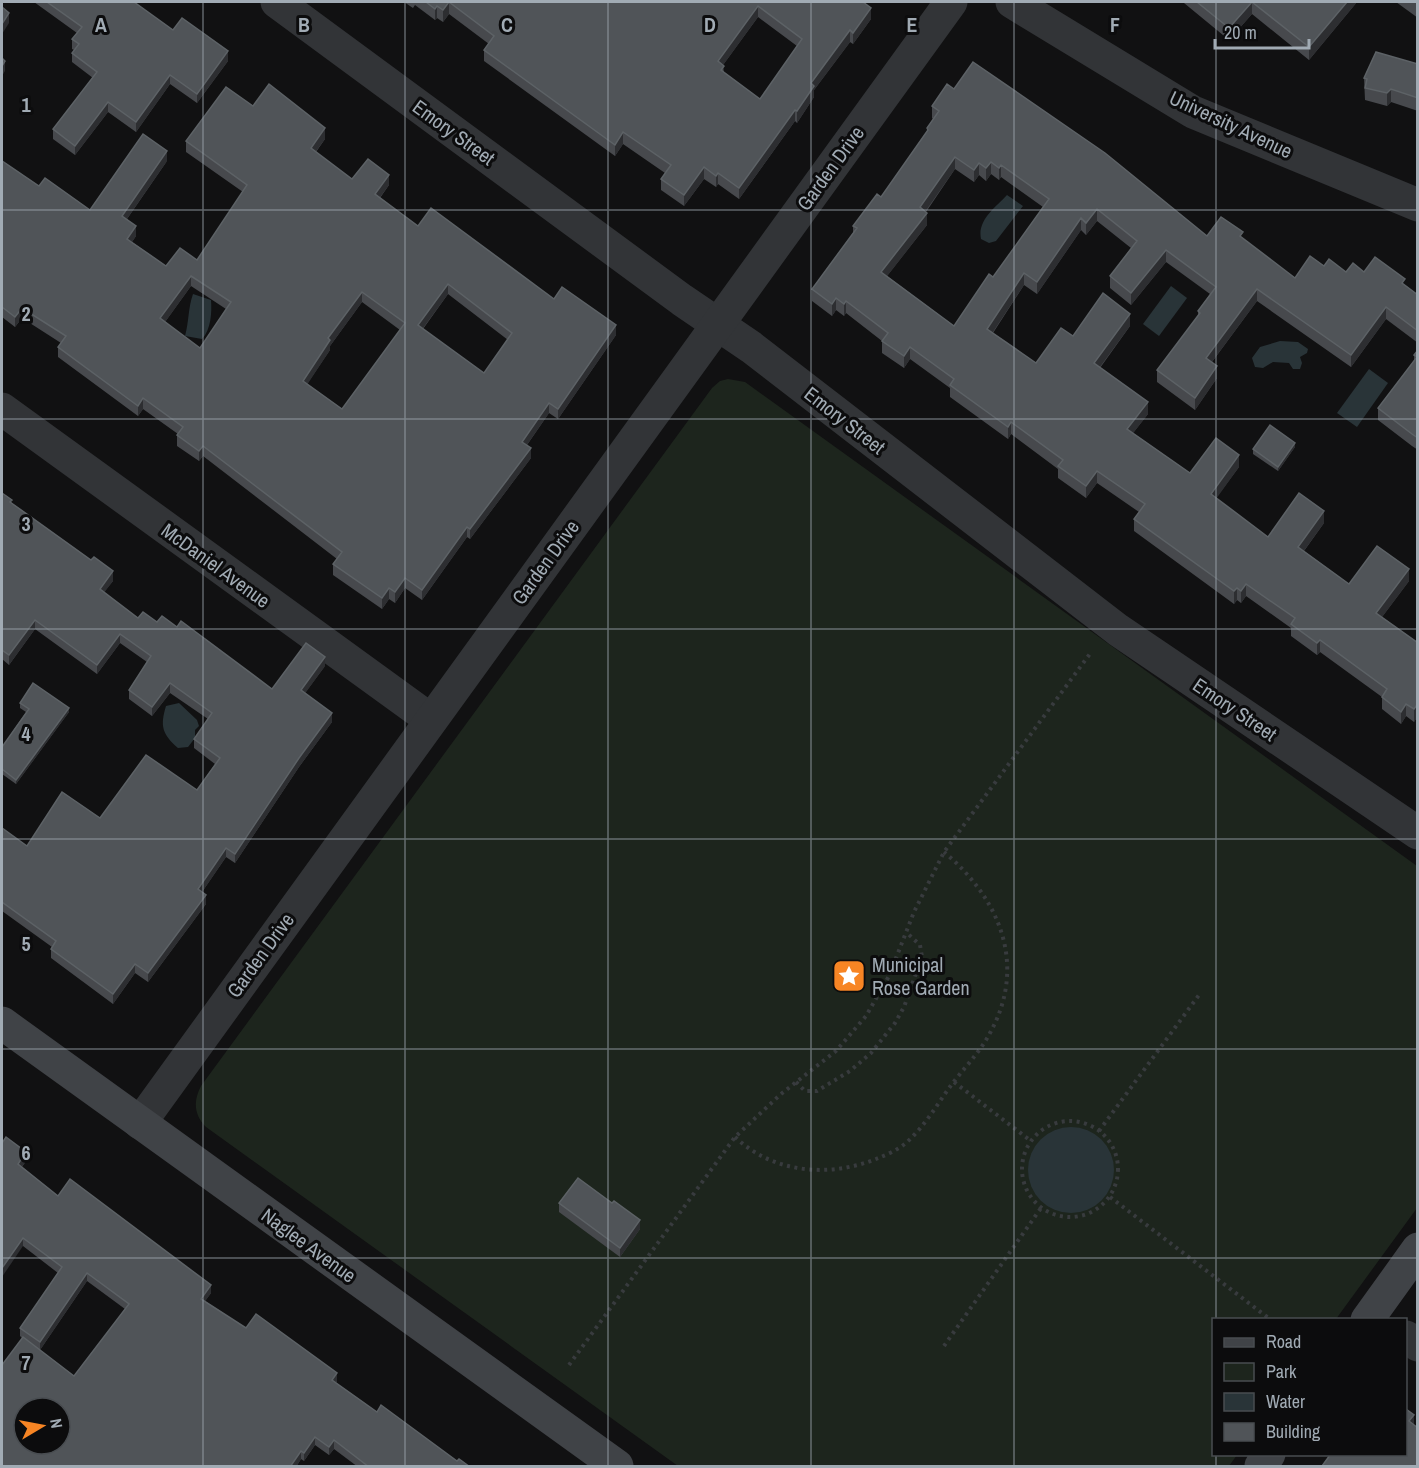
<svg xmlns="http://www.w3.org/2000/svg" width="1419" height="1468" viewBox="0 0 1419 1468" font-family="'Archivo Narrow',sans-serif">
	<rect width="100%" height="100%" fill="#111112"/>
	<path fill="#1d251d" d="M728 379 745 382 1417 866V1208L1336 1319 1214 1320V1454L1237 1455 1229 1466H678L206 1127C194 1115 193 1101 201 1086L712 388 720 381Z"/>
	<g fill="#293438">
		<path d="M1007 195 1023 206 996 241 989 243 981 239C977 220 996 207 1007 195Z"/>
		<polygon points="1171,286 1187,298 1159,336 1143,324"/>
		<path d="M193 294 211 300C212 312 211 330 202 339L185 336C189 322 188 308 193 294Z"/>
		<polygon points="1280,341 1298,342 1308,349 1307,353 1300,357 1302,363 1300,369 1293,369 1289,363 1273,362 1263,368 1255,367 1252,358 1260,347"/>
		<polygon points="1369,369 1388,383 1357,427 1337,413"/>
		<path d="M179 703 197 720 199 726 195 730V738L188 747 178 748C162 734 160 726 166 706Z"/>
		<circle cx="1071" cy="1170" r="43"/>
	</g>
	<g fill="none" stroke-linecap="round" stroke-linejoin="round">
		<g stroke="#383b3e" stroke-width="4" stroke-dasharray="3 4.5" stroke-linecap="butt">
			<polyline points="796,1082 805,1091 817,1091 850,1071 871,1053 895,1023 904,1007 922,957 920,945 907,933"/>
			<polyline points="954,1082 1031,1141"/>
			<circle cx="1070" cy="1169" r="48"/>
			<polyline points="1099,1131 1199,995"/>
			<path d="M735 1137C773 1173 828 1178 876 1159 886 1155 898 1150 907 1142 925 1126 938 1103 952 1084 965 1067 980 1052 990 1033 1028 964 999 898 944 852"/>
			<polyline points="1110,1197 1271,1320"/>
			<polyline points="944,1346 1041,1208"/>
			<polyline points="569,1365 735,1137 781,1094 836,1051 866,1016 889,976 914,912 944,852 1092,651"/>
		</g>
		<g stroke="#323437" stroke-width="33">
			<polyline points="277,2 682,300 751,347 1118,630 1418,833"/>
			<polyline points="1012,2 1193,112 1418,205"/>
			<polyline points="2,409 431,720"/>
			<polyline points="140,1123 951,2"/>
			<polyline points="1406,1337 1418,1345"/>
		</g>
		<g stroke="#404347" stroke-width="33">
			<polyline points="2,1023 617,1466"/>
			<polyline points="1367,1320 1418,1249"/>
			<polyline points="1261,1466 1269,1454"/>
		</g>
	</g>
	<g fill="#47494d" fill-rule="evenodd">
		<polygon points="34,2 134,2 173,30 228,61 197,103 170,84 136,132 108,112 75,155 53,139 53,129 93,78 72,62 72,53 74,50 72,49 72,39 77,33"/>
		<path d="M404 2H863L871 19 853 44 850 42 814 90V97L797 123 795 121 739 199 718 184 716 187 704 179 684 206 661 190V179L665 173 623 144 615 156 484 61V50L489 44 449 14 443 22 437 18 435 20 415 5 413 8ZM758 17 797 46 760 99 724 73 723 65Z"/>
		<polygon points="1184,2 1357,2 1309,60 1252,14 1229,40 1184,3"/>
		<polygon points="1396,2 1418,2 1418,18"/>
		<polygon points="1418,64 1418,111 1391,102 1387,106 1365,100 1364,78"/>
		<path d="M954 89 1207 236 1243 239 1295 278 1324 266 1346 272H1364L1405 285 1418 295V343L1386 319 1351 367 1257 301 1212 362 1217 378 1195 410 1157 382V370L1198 316V311L1210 294 1166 262 1131 305 1110 288V276L1131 248 1097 221 1086 235 1081 230 1037 294 1024 285 993 333 1036 363 1073 336 1130 326 1100 368 1148 414 1133 433 1190 473 1239 467 1216 498 1268 537 1324 523 1304 551 1349 584 1409 581 1382 617 1418 643V718L1417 717 1414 722 1406 716 1401 724 1382 709V697L1320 652 1317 655 1291 636V628L1246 596 1241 603 1237 600 1234 604 1134 531V519L1139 512 1097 483 1086 498 1058 478V469L1011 434 1008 439 950 397V388L910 359 904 368 882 353V341L846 313 844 316 836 310 832 316 812 301V289L853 233V226L881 197 927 131V128L933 119 932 118V106ZM955 169 974 182 979 175 986 181 991 174 999 180 1001 177 1043 207 993 277 954 326 887 276 927 225 926 212Z"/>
		<path d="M253 106 325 139 316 152 352 179 389 185 380 198 418 226 554 299 616 335 558 419 549 413 527 445 531 458 470 539 467 537 422 600 405 588 395 603 389 599 382 609 333 575V564L337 559 203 456 199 461 177 446V435L178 434 143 409 138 416 58 357V347L61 343 22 318 15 327 2 317V161L39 186 90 210 167 161 127 219 136 236 132 242 166 266 197 260 243 192 186 152V141ZM191 286 226 309 200 348 165 322ZM448 294 508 340 484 373 423 329ZM362 302 400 330 342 409 307 384 330 350V346Z"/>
		<polygon points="1418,350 1418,450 1412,446 1378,420 1378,408 1414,362 1414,355"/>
		<polygon points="1295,447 1278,471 1253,454 1253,449"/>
		<polygon points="2,493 12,503 113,581 104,592 138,618 177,627 272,689 325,666 305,693 332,722 299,767 235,863 226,857 202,892 206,904 148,982 135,973 113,1004 51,958 51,949 52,947 2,911 2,828 27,846 100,818 197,790 215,764 194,748 194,739 208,719 170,693 152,716 129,699 129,690 147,662 120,643 97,674 35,629 9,665 2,659"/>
		<polygon points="20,703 69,712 16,784 2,774 2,747 26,712 20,708"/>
		<path d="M2 1143 26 1161 22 1167 58 1196 211 1293 205 1301 246 1328 337 1381 336 1383 377 1412 457 1461 470 1467H358L334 1449 329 1455 315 1445 304 1461 301 1459 296 1467H2L22 1338 20 1336V1328L58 1273 23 1246ZM87 1281 125 1309 74 1376 40 1350Z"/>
		<polygon points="559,1203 640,1229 620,1257 559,1212"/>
	</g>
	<g fill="#2d2e31">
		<polygon points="449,2 449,14 443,22 443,10"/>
		<polygon points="1252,2 1252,14 1229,40 1229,28"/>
		<polygon points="1347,2 1357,2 1309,60 1309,47"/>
		<polygon points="437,6 437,18 435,20 435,9"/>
		<polygon points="758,6 758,17 718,72 718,61"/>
		<polygon points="871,8 871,19 853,44 853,33"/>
		<polygon points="9,13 9,23 2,34 2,24"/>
		<polygon points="850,30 850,42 814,90 814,97 797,123 797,111 811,83"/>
		<polygon points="228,51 228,61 197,103 197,94"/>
		<polygon points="5,61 5,71 2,76 2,66"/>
		<polygon points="170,75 170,84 136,132 136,122"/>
		<polygon points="1391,89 1391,102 1387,106 1387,93"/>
		<polygon points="108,102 108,112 75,155 75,146"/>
		<polygon points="795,110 795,121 739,199 739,188"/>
		<polygon points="325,128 325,139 311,158 311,148"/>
		<polygon points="623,132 623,144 615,156 615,145"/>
		<polygon points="167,151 167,161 122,226 122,216"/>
		<polygon points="955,157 955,169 920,219 920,207"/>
		<polygon points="991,162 991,174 986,181 986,168"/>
		<polygon points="979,163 979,175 974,182 974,170"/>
		<polygon points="1001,165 1001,177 999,180 999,168"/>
		<polygon points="704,167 704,179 684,206 684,195"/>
		<polygon points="718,173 718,184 716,187 716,176"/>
		<polygon points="389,175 389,185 375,204 375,194"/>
		<polygon points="1097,209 1097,221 1086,235 1086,223"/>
		<polygon points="927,213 927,225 881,284 881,272"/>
		<polygon points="1081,218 1081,230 1037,294 1037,282"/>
		<polygon points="136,226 136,236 127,249 127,239"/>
		<polygon points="1166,250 1166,262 1131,305 1131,293"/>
		<polygon points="1024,273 1024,285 987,341 987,329"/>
		<polygon points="191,276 191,286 160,329 160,318"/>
		<polygon points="448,284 448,294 418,335 418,325"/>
		<polygon points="1257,289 1257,301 1206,370 1206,358"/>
		<polygon points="362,292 362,302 330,346 330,350 303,391 303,381 328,338"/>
		<polygon points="836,298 836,310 832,316 832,304"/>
		<polygon points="846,301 846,313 844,316 844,304"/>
		<polygon points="1386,307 1386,319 1351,367 1351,355"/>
		<polygon points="22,308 22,318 15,327 15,317"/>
		<polygon points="1130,314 1130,326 1094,375 1094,363"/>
		<polygon points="616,325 616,335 558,419 558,409"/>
		<polygon points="910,347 910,359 904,368 904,356"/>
		<polygon points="1217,366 1217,378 1195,410 1195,398"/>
		<polygon points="143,398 143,409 138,416 138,406"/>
		<polygon points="1148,402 1148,414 1127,441 1127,429"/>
		<polygon points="549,403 549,413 522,452 522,442"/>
		<polygon points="1011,422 1011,434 1008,439 1008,427"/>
		<polygon points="1295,443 1295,447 1278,471 1278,467"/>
		<polygon points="203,446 203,456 199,461 199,451"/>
		<polygon points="531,448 531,458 470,539 470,529"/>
		<polygon points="1239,455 1239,467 1211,506 1211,494"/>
		<polygon points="1097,471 1097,483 1086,498 1086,486"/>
		<polygon points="1324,511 1324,523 1298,559 1298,547"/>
		<polygon points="467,527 467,537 422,600 422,590"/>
		<polygon points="1409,569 1409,581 1376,625 1376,613"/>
		<polygon points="113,571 113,581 100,598 100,589"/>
		<polygon points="405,578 405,588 395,603 395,592"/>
		<polygon points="1246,584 1246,596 1241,603 1241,591"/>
		<polygon points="389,588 389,599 382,609 382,598"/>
		<polygon points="1237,588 1237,600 1234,604 1234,591"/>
		<polygon points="35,620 35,629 9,665 9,655"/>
		<polygon points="120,634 120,643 97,674 97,665"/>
		<polygon points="1320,640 1320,652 1317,655 1317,643"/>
		<polygon points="325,657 325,666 301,699 301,690"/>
		<polygon points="170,683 170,693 152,716 152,707"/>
		<polygon points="1406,704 1406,716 1401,724 1401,712"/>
		<polygon points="1417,705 1417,717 1414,722 1414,709"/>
		<polygon points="69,708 69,712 16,784 16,780"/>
		<polygon points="332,713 332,722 299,767 235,863 235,854 299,758"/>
		<polygon points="226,848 226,857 198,898 198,889"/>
		<polygon points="206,895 206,904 148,982 148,973"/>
		<polygon points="135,964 135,973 113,1004 113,994"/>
		<polygon points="26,1152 26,1161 18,1172 18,1164"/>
		<polygon points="640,1220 640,1229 620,1257 620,1248"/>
		<polygon points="23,1238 23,1246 2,1277 2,1268"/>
		<polygon points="87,1273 87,1281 40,1350 40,1342"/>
		<polygon points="211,1285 211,1293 201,1307 201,1299"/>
		<polygon points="337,1373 337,1381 332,1389 332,1380"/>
		<polygon points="1414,1415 1414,1424 1409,1431 1409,1421"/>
		<polygon points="315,1437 315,1445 304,1461 304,1453"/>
		<polygon points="334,1440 334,1449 329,1455 329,1447"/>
		<polygon points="301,1451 301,1459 296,1467 290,1467"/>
	</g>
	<g fill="#505458" stroke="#5d6266" stroke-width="1.5" fill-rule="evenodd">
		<polygon points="47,2 134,2 173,30 182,18 228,51 197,94 170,75 136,122 108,102 75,146 53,129 97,72 72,53 79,44 72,39 82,27"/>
		<path d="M426 2H863L871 8 853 33 850 30 811 83 814 86 797 111 795 110 739 188 718 173 716 176 704 167 684 195 661 179 671 165 623 132 615 145 484 50 494 36 449 2 443 10 437 6 435 9ZM758 6 802 39 760 99 721 70 724 66 718 61Z"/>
		<polygon points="1197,2 1252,2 1229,28"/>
		<polygon points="1252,2 1347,2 1309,47"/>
		<polygon points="2,7 9,13 2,24"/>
		<polygon points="1376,52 1418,64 1418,98 1391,89 1387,93 1365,88 1367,79 1364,78"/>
		<polygon points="2,58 5,61 2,66"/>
		<path d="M973 62 1105 153 1207 236 1221 217 1243 232 1240 236 1295 278 1310 256 1324 266 1329 259 1346 272 1353 263 1364 272 1375 257 1405 279 1402 283 1418 295V331L1386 307 1351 355 1257 289 1206 358 1217 366 1195 398 1157 370 1200 313 1198 311 1216 287 1166 250 1131 293 1110 276 1137 241 1097 209 1086 223 1081 218 1037 282 1024 273 987 329 1036 363 1061 328 1073 336 1103 293 1130 314 1094 363 1148 402 1127 429 1190 473 1216 438 1239 455 1211 494 1268 537 1299 493 1324 511 1298 547 1349 584 1377 546 1409 569 1376 613 1418 643V706L1417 705 1414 709 1406 704 1401 712 1382 697 1387 689 1320 640 1317 643 1291 624 1295 618 1246 584 1241 591 1237 588 1234 591 1134 519 1145 504 1097 471 1086 486 1058 466 1063 460 1011 422 1008 427 950 385 954 379 910 347 904 356 882 341 888 333 846 301 844 304 836 298 832 304 812 289 857 228 853 226 877 194 881 197 928 130 927 128 939 111 932 106 947 84 954 89ZM955 157 974 170 979 163 986 168 991 162 999 168 1001 165 1049 199 993 277 989 274 954 326 881 272 927 213 920 207Z"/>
		<path d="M269 84 325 128 311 148 352 179 368 159 389 175 375 194 418 226 431 208 554 299 562 287 616 325 558 409 549 403 522 442 531 448 470 529 467 527 422 590 405 578 395 592 389 588 382 598 333 564 342 552 203 446 199 451 177 435 183 427 143 398 138 406 58 347 66 336 22 308 15 317 2 307V161L39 186 45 178 90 210 143 134 167 151 122 216 136 226 127 239 166 266 180 248 197 260 247 185 186 141 226 87 253 106ZM191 276 231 302 200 348 160 318ZM448 284 512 333 484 373 418 325ZM362 292 405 323 342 409 303 381 330 340 328 338Z"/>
		<polygon points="1418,350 1418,438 1412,434 1378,408 1417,357 1414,355"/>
		<polygon points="1270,425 1295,443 1278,467 1253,449"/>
		<polygon points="2,493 12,500 10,502 91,560 94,557 113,571 100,589 138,618 143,612 157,622 162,616 177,627 181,621 272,689 306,643 325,657 301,690 332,713 299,758 235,854 226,848 198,889 206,895 148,973 135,964 113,994 51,949 56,941 2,902 2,828 27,846 62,792 100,818 146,755 197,790 220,758 194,739 212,713 170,683 152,707 129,690 151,656 120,634 97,665 35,620 9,655 2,650"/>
		<polygon points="33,683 69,708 16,780 2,769 2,747 29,709 20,703"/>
		<path d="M6 1137 26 1152 18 1164 58 1196 70 1179 211 1285 201 1299 246 1328 256 1314 337 1373 332 1380 377 1412 381 1405 457 1461 459 1459 470 1467H369L334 1440 329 1447 315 1437 304 1453 301 1451 290 1467H2V1365L23 1337 74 1376 129 1304 87 1273 40 1342 20 1328 62 1267 23 1238 2 1268V1143ZM24 1408H60V1444H24Z"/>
		<polygon points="578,1178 612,1203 614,1201 640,1220 620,1248 559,1203"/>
		<polygon points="1406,1409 1414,1415 1409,1421 1418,1428 1418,1467 1322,1466 1330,1455 1406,1455"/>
	</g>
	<path fill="none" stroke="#a1abb4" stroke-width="1.5" stroke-opacity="0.55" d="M203 2V1466M405 2V1466M608 2V1466M811 2V1466M1014 2V1466M1216 2V1320M2 210H1418M2 419H1418M2 629H1418M2 839H1418M2 1049H1418M2 1258H1418M1216 1454V1466"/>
	<defs>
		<g id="sight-square" transform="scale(1.725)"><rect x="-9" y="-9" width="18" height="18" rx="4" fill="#f78524" stroke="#0c0c0d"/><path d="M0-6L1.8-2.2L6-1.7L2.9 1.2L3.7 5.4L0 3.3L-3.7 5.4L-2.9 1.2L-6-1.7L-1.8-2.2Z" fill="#fff"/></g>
	</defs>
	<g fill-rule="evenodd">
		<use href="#sight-square" x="849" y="976"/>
	</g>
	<g text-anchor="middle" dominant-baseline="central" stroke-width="6" stroke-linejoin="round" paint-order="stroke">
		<g font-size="20" fill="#a1abb4" stroke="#0c0c0d">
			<text transform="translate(1231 124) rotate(25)">University Avenue</text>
			<text transform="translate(454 132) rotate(36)">Emory Street</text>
			<text transform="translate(830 168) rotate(-54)">Garden Drive</text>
			<text transform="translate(845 420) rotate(38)">Emory Street</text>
			<text transform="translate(545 562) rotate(-54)">Garden Drive</text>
			<text transform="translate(216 565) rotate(36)">McDaniel Avenue</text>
			<text transform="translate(1235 709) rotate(34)">Emory Street</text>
			<text transform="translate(260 955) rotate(-54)">Garden Drive</text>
			<text transform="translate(309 1245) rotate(36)">Naglee Avenue</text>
		</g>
		<g font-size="20" fill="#a1abb4" stroke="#0c0c0d" text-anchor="start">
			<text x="872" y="964">Municipal<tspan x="872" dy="23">Rose Garden</tspan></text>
		</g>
	</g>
	<g font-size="20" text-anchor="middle" font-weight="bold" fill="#a1abb4" stroke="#0c0c0d" stroke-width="6" stroke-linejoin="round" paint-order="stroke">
		<text x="101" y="32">A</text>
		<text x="304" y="32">B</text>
		<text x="507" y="32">C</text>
		<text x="710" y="32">D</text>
		<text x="912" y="32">E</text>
		<text x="1115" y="32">F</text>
		<text x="26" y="112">1</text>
		<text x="26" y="321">2</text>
		<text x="26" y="531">3</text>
		<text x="26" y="741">4</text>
		<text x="26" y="951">5</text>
		<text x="26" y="1160">6</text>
		<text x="26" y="1370">7</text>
	</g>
	<rect width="1419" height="1468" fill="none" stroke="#a1abb4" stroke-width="6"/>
	<rect x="1212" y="1318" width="195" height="138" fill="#0c0c0d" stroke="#484c50" stroke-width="1.5"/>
	<rect x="1224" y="1338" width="30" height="9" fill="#404347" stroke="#484c50" stroke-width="1.5"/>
	<text x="1266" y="1348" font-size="18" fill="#a1abb4">Road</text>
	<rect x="1224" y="1363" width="30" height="18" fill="#1d251d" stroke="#484c50" stroke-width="1.5"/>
	<text x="1266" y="1378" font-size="18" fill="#a1abb4">Park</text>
	<rect x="1224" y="1393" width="30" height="18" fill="#293438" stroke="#484c50" stroke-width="1.5"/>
	<text x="1266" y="1408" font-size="18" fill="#a1abb4">Water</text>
	<rect x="1224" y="1423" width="30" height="18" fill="#505458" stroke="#484c50" stroke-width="1.5"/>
	<text x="1266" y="1438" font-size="18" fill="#a1abb4">Building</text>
	<g transform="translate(42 1426) rotate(80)"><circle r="28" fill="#0c0c0d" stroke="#484c50" stroke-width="1.5"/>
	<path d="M0-4.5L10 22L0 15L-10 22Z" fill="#f78524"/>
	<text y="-9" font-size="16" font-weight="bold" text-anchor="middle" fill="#a1abb4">N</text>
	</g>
	<path d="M1215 39v9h94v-9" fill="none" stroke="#a1abb4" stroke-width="3"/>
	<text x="1224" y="39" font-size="18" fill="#a1abb4" stroke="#0c0c0d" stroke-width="4.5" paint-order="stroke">20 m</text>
</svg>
